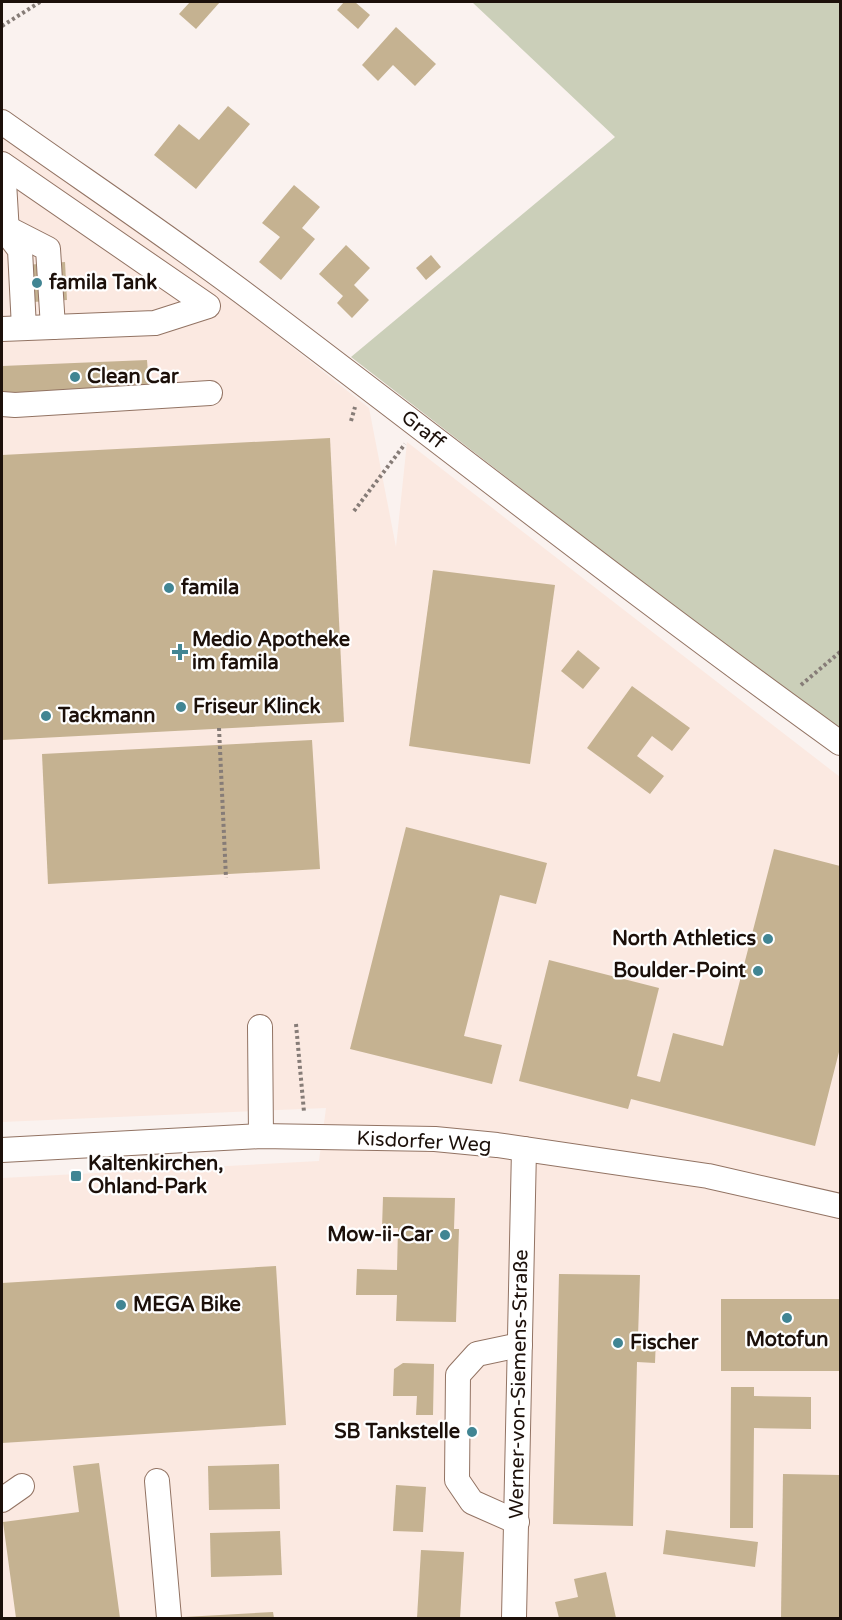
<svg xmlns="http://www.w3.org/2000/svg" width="842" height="1620" viewBox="0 0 842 1620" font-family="'Varela Round',sans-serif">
	<rect width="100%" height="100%" fill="#faf2ef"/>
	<polygon fill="#fbe9e1" points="2,134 253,316 369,408 396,547 407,442 840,777 840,1618 2,1618 2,1178 319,1161 326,1108 2,1122"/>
	<polygon fill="#cbcfb9" points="472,2 840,2 840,730 679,617 563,521 351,357 615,137"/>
	<g fill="#c5b291">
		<polygon points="190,2 220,2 196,29 179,14"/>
		<polygon points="344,2 355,2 370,15 358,29 337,10"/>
		<polygon points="396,27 436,64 415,86 393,65 378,81 362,65"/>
		<polygon points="228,106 250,124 196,189 154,155 179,124 199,140"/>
		<polygon points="294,185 320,207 302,228 315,239 281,280 259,262 280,237 262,223"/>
		<polygon points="346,245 370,268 354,285 369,300 352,318 337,303 343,296 319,274"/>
		<polygon points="431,255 441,267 426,280 416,268"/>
		<polygon points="65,262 67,300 15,303 12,266"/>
		<polygon points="147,360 149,387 2,393 2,366"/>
		<polygon points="330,438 344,722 2,740 2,455"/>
		<polygon points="433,570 555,585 530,764 409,746"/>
		<polygon points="578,650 600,668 583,689 561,671"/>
		<polygon points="632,686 690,728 672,751 652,736 637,756 664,776 650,794 587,748"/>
		<polygon points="312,740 320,869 48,884 42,754"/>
		<polygon points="406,827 547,863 536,904 500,895 464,1036 502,1045 492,1084 350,1049"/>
		<polygon points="774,849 840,866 840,1048 815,1146 631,1099 628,1109 519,1081 549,960 659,988 637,1076 660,1082 673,1033 723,1046"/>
		<polygon points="383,1197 455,1198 454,1229 459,1229 456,1322 396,1321 397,1295 356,1295 357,1269 397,1270 398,1228 382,1228"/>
		<polygon points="276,1266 286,1425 2,1443 2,1283"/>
		<polygon points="559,1274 640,1275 638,1337 656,1338 655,1363 637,1362 633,1526 553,1524"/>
		<rect x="721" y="1299" width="119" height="72"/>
		<polygon points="403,1363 434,1364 433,1415 416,1415 417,1396 393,1396 394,1369"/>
		<polygon points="731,1387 754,1387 754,1396 811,1397 811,1429 754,1428 753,1528 730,1528"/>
		<polygon points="99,1463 120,1618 16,1618 3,1522 79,1512 73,1466"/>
		<polygon points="279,1464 280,1509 209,1510 208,1466"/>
		<polygon points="783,1474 840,1475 840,1618 781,1618"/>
		<polygon points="396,1485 426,1487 423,1532 393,1531"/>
		<polygon points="666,1530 758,1542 755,1567 663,1554"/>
		<polygon points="280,1531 282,1575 211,1577 210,1533"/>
		<polygon points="421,1550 464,1552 460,1618 417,1618"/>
		<polygon points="606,1572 616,1618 559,1618 555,1602 578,1597 574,1579"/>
		<polygon points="273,1612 274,1618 184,1618 184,1617"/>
	</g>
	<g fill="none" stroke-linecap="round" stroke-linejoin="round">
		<g stroke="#927363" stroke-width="26">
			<g id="minor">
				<path d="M2 122C88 183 178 243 262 307 455 453 644 602 840 743"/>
				<polyline points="2,164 208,306 155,323 2,329"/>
				<polyline points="3,165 7,233 20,250 24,328"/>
				<polyline points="7,228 48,249 53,327"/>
				<polyline points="2,404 15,405 210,393"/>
				<polyline points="260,1027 261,1136"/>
				<polyline points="2,1150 261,1136 435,1139 497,1145 708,1176 840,1206"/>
				<polyline points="157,1481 169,1618"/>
				<polyline points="2,1500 22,1486"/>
				<polyline points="517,1522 472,1502 457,1480 458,1375 477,1354 520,1345"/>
				<polyline points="514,1618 524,1149"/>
			</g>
		</g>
		<g stroke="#867c77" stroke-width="4" stroke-dasharray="3 3" stroke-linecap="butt">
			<polyline points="2,26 40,2"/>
			<polyline points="351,421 355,407"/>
			<polyline points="354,511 405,444"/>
			<polyline points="801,685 840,652"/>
			<polyline points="219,728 226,878"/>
			<polyline points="296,1024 304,1112"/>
		</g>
		<use href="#minor" stroke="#fff" stroke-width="24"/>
	</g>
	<g fill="#418593" stroke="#fff" stroke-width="2">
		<circle cx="37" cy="283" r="6"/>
		<circle cx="75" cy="377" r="6"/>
		<circle cx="169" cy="588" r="6"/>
		<path d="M177 643h6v6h6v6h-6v6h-6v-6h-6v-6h6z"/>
		<circle cx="181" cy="707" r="6"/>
		<circle cx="46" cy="716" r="6"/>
		<circle cx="768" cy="939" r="6"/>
		<circle cx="758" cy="971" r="6"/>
		<rect x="70" y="1170" width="12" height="12" rx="3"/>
		<circle cx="445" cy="1235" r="6"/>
		<circle cx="121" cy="1305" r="6"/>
		<circle cx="787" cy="1318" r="6"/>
		<circle cx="618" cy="1343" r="6"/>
		<circle cx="472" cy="1432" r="6"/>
	</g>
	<g text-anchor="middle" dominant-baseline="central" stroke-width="4.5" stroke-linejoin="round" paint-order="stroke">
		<g font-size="20" font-weight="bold" fill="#1c100a" stroke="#fff" text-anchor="start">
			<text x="49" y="283">famila Tank</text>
			<text x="87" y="377">Clean Car</text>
			<text x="181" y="588">famila</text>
			<text x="192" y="640">Medio Apotheke<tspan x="192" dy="23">im famila</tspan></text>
			<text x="193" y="707">Friseur Klinck</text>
			<text x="58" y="716">Tackmann</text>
			<text x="756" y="939" text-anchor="end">North Athletics</text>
			<text x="746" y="971" text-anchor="end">Boulder-Point</text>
			<text x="88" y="1164">Kaltenkirchen,<tspan x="88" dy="23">Ohland-Park</tspan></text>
			<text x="433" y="1235" text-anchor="end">Mow-ii-Car</text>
			<text x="133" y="1305">MEGA Bike</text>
			<text x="787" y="1340" text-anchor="middle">Motofun</text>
			<text x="630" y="1343">Fischer</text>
			<text x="460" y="1432" text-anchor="end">SB Tankstelle</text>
		</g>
		<g font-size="20" fill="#1c100a" stroke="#fff">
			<text transform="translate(423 430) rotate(38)">Graff</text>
			<text transform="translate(424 1142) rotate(3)">Kisdorfer Weg</text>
			<text transform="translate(519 1384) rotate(-89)">Werner-von-Siemens-Straße</text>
		</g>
	</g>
	<rect width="842" height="1620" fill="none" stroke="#1c100a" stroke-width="6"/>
</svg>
